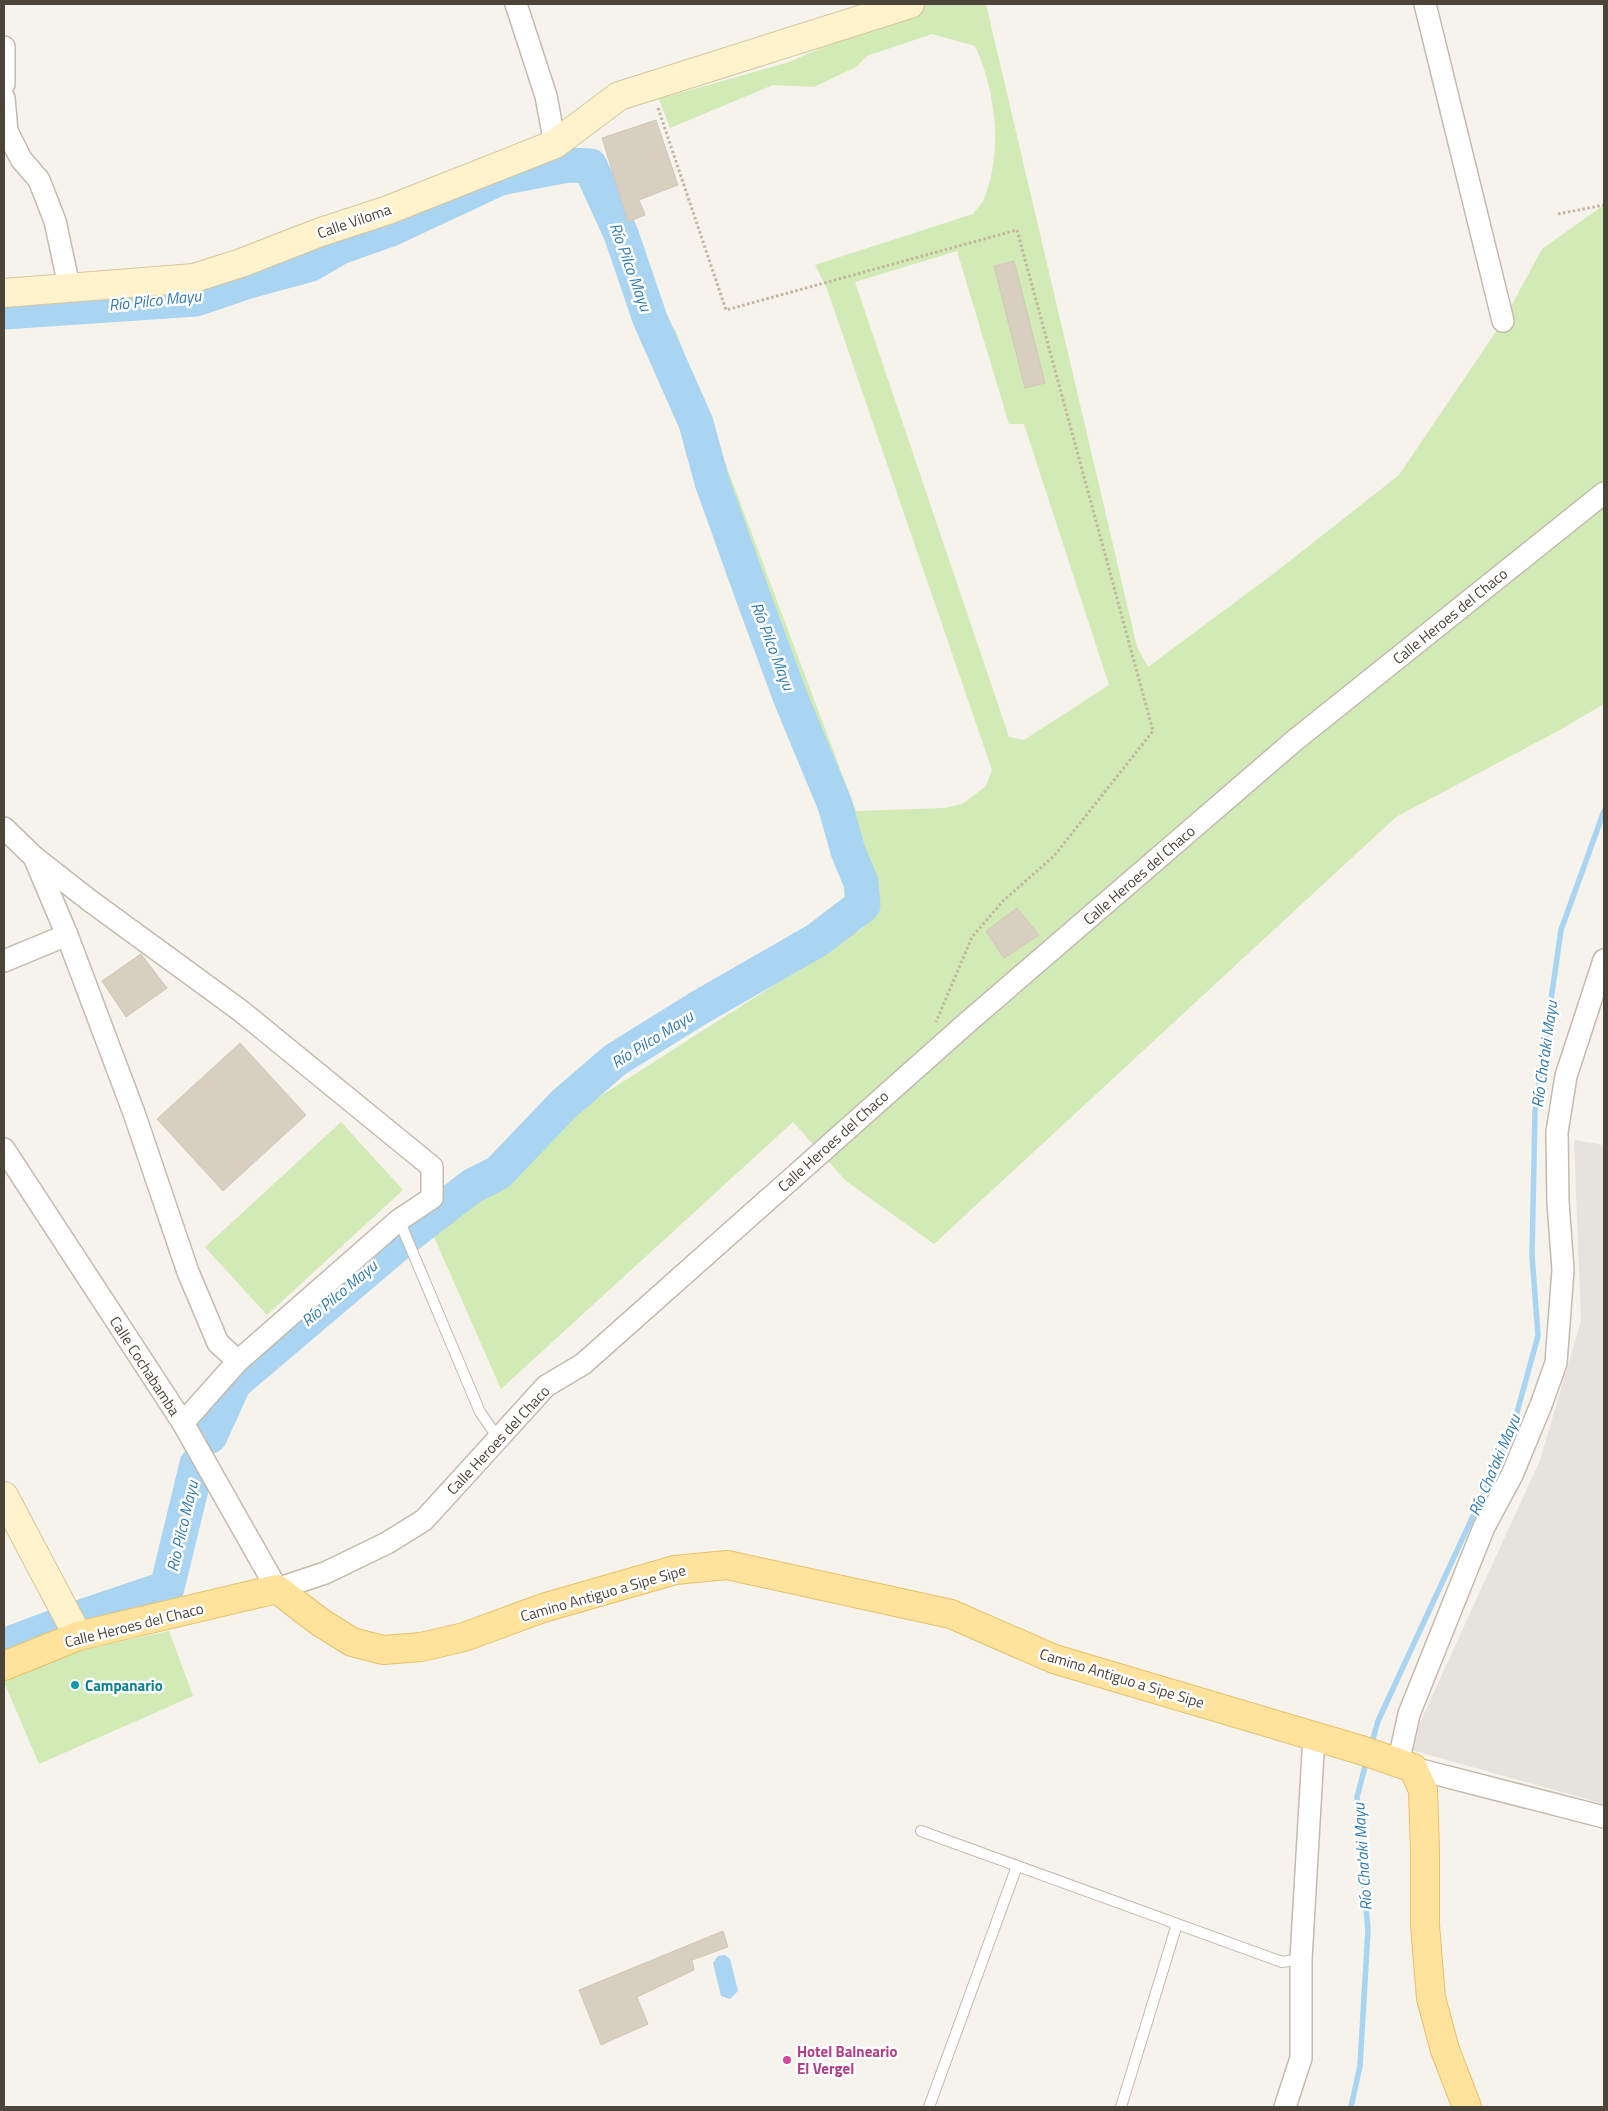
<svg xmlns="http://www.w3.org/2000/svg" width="1608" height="2111" font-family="'Titillium Web',sans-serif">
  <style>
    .industrial { fill: #e6e2dd }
    .green { fill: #d2eab5; fill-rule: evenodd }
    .water { fill: #a9d4f2 }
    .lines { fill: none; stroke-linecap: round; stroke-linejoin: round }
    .stream { stroke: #a9d4f2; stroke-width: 5.5 }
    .river { stroke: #a9d4f2; stroke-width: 35 }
    .building { fill: #d8cfc1; stroke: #d3c7b4 }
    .lane-casing { stroke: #c2bbae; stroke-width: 12 }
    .street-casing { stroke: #c2bbae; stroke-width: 24 }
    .secondary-casing { stroke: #d6c79b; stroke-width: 30 }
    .primary-casing { stroke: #e6c16a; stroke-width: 30 }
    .path { stroke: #c4b79f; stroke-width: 3; stroke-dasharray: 2.5 2.5; stroke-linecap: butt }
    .lane { stroke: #fff; stroke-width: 10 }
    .street { stroke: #fff; stroke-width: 21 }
    .secondary { stroke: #fff3cd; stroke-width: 28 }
    .primary { stroke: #ffe39c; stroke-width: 28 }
    .culture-dot { fill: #0f9aa8; stroke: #fff; stroke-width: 2 }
    .hotel-dot { fill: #d1479c; stroke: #fff; stroke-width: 2 }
    .labels { text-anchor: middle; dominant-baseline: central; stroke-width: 5; stroke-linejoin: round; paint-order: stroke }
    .street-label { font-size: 15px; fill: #4b4439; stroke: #fff }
    .culture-label { font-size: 15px; font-weight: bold; fill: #0d838f; stroke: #fff; text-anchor: start }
    .hotel-label { font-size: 15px; font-weight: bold; fill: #b23c85; stroke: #fff; text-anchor: start }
    .water-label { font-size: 16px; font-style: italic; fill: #2e7ab2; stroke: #fff }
  </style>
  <rect width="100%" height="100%" fill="#f6f3ec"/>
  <polygon class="industrial" points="1574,1140 1604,1145 1604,1804 1408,1749 1540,1460 1581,1321"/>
  <g class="green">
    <path d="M921,4H986L1137,647L1148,667L1277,571L1399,475L1503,321L1542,249L1604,205V704L1556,732L1396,817L934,1244L846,1181L793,1122L501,1389L427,1221L596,1099L863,928L869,912L848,851L835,805L791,699L754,599L712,482L696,423L650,319L675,329L856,811L944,808L962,804L986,786L992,770L827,289L815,265L973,214C976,209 982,204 984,199C1003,152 996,91 975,46L932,34L867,56L856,67L814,87L773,85L670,128L659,99L789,62ZM957,251L1009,424H1024L1109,685L1024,740L1009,737L855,282Z"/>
    <polygon points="341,1122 403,1190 267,1315 205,1247"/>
    <polygon points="169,1631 193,1696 39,1764 4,1682 50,1657"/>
  </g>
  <polygon class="water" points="725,1955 730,1959 738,1991 730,1999 721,1996 713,1963 718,1956"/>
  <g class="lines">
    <g class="stream">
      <polyline points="1371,1746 1378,1721 1511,1434 1538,1336 1532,1255 1535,1112 1561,930 1604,811"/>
      <polyline points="1351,2107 1360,2066 1368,1930 1357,1797 1367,1759"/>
    </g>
    <g class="river">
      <polyline points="4,312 196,299 249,281 311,264 340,247 391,229 500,178 568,165 590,166 621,234 650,319 696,423 712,482 754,599 791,699 835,805 848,851 861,883 863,905 817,940 697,1009 615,1060 564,1104 498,1173 472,1186 406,1237 234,1383 210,1436"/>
      <polyline points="81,1617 167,1588 197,1464"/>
      <polyline points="4,1646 59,1625"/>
    </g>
  </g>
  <g class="building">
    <polygon points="656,120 678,185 639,200 645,215 628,222 602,138"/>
    <polygon points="1014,261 1045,383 1025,388 994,266"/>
    <polygon points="1017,908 1039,935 1004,958 986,931"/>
    <polygon points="141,954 167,988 126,1017 102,981"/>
    <polygon points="240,1043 306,1115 223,1191 157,1119"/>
    <polygon points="723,1931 728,1947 692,1960 694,1970 637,1997 648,2024 601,2045 579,1990"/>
  </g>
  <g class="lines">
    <defs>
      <g id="lane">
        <polyline points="399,1220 480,1412 498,1438"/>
        <polyline points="921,1831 1282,1962 1301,1959"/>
        <polyline points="929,2107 1017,1866"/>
        <polyline points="1121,2107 1177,1924"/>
      </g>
      <g id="street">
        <polyline points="516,4 546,96 555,144"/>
        <polyline points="1425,4 1503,321"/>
        <polyline points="4,47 4,84"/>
        <polyline points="4,98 7,131 21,159 39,180 55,221 69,286"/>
        <polyline points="4,828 34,857 67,935 134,1113 188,1272 218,1343 238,1361"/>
        <polyline points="34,857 89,900 241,1011 432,1167 432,1198 399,1220 238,1361 183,1423"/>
        <polyline points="4,961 67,935"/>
        <polyline points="4,1149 183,1423 277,1589 325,1573 387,1543 424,1520 546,1386 583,1364 969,1021 1294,741 1604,493"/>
        <polyline points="1398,1764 1409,1714 1484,1527 1512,1475 1541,1405 1556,1363 1563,1270 1558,1202 1557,1132 1566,1076 1604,960"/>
        <polyline points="1413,1768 1604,1817"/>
        <polyline points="1285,2107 1301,2058 1301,1959 1314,1736"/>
      </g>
      <g id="secondary">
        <polyline points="4,293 194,278 241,263 318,233 388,210 555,144 619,96 910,4"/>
        <polyline points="4,1496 78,1636"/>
      </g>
      <polyline id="primary" points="4,1666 78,1636 277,1589 320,1622 352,1642 383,1650 421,1647 464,1637 543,1608 675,1570 727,1565 951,1614 1054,1659 1361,1750 1413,1768 1423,1790 1425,1851 1425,1925 1431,1998 1445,2050 1467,2107"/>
    </defs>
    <use href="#lane" class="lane-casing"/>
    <use href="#street" class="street-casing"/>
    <use href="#secondary" class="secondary-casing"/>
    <use href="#primary" class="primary-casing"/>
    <g class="path">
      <polyline points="658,108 726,310 1017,230 1153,731 1054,856 1004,900 972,937 936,1022"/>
      <polyline points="1558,214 1604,205"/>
    </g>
    <use href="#lane" class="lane"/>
    <use href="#street" class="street"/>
    <use href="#secondary" class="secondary"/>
    <use href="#primary" class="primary"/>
  </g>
  <circle class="culture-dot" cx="75" cy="1685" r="5"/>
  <circle class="hotel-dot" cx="787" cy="2060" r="5"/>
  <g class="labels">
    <g class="street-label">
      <text transform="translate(354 221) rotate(-19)">Calle Viloma</text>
      <text transform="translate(1450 616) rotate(-39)">Calle Heroes del Chaco</text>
      <text transform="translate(1139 875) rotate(-41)">Calle Heroes del Chaco</text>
      <text transform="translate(833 1141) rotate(-42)">Calle Heroes del Chaco</text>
      <text transform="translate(145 1366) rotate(57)">Calle Cochabamba</text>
      <text transform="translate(498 1440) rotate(-47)">Calle Heroes del Chaco</text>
      <text transform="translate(603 1593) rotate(-16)">Camino Antiguo a Sipe Sipe</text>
      <text transform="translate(134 1625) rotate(-14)">Calle Heroes del Chaco</text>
      <text transform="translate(1122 1678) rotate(17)">Camino Antiguo a Sipe Sipe</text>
    </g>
    <g class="culture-label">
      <text x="85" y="1685">Campanario</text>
    </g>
    <g class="hotel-label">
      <text x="797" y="2051">Hotel Balneario<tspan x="797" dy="17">El Vergel</tspan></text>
    </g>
    <g class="water-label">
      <text transform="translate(631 267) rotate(70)">Río Pilco Mayu</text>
      <text transform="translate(155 300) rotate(-6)">Río Pilco Mayu</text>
      <text transform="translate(773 646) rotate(69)">Río Pilco Mayu</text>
      <text transform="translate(652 1039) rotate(-32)">Río Pilco Mayu</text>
      <text transform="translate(1544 1054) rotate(-82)">Río Cha'aki Mayu</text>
      <text transform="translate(339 1293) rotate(-40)">Río Pilco Mayu</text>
      <text transform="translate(1494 1465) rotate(-67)">Río Cha'aki Mayu</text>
      <text transform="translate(182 1526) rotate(-77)">Rio Pilco Mayu</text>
      <text transform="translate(1362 1857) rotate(-94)">Río Cha'aki Mayu</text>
    </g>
  </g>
  <rect width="1608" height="2111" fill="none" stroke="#4b4439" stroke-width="10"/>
</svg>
